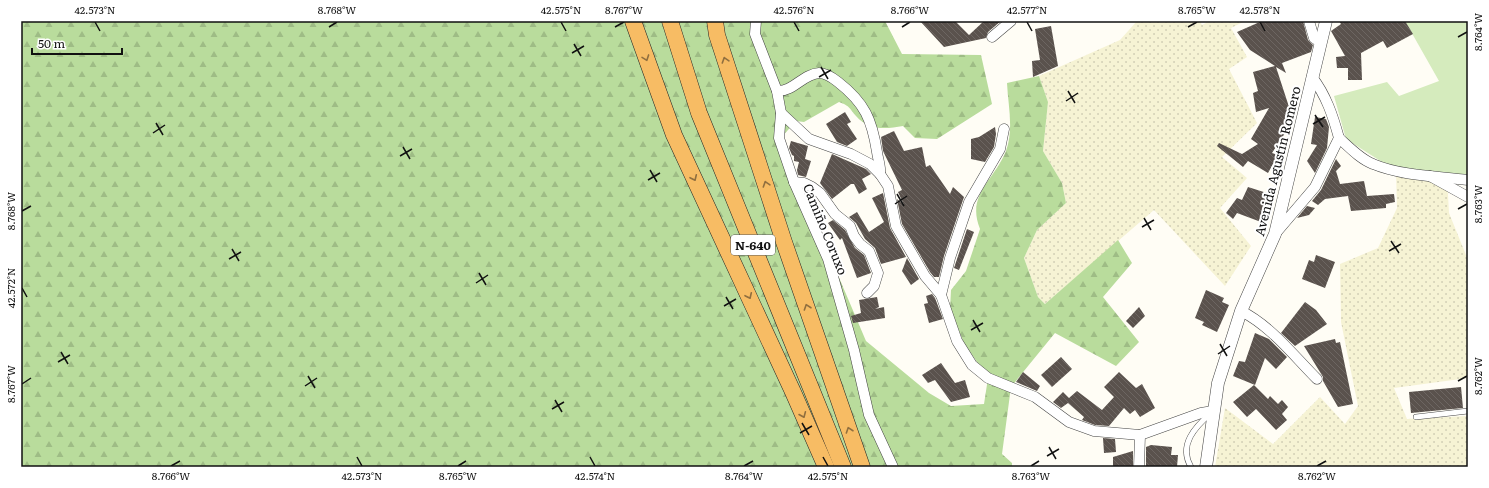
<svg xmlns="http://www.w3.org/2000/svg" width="1489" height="488" font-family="Literata,serif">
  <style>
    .farmland { fill: url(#farmland-dots) }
    .grass { fill: #d5ebbd }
    .forest { fill: url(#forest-firs) }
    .building { fill: url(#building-back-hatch) }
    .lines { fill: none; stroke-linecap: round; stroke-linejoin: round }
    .service-casing { stroke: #444; stroke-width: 6 }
    .minor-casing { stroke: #444; stroke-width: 11 }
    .tertiary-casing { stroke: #444; stroke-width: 13 }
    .trunk-casing { stroke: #222; stroke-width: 17 }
    .service { stroke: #fff; stroke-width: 5 }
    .minor { stroke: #fff; stroke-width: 10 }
    .tertiary { stroke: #fff; stroke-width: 12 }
    .trunk { stroke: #f7bc64; stroke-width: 16 }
    .oneway { stroke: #906f3f }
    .ticks { fill: none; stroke: #111; stroke-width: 1.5 }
    .labels { text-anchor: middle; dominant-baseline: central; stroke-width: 4; stroke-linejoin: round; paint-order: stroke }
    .shield { fill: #fff; stroke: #585858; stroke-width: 1 }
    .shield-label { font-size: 12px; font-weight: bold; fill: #111 }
    .street-label { font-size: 13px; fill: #111; stroke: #fff }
    .neatline { fill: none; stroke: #111; stroke-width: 1.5 }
    .ticks-label { font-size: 10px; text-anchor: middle; fill: #111 }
  </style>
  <defs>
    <pattern id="farmland-dots" width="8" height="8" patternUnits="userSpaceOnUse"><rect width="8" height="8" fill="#f6f3d4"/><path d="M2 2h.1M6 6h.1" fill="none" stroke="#d2cfb5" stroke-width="1.8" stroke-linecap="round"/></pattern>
    <pattern id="forest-firs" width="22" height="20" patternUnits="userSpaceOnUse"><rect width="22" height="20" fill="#b9dc9c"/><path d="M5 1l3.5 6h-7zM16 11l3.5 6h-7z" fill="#9ebc85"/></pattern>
    <pattern id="building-back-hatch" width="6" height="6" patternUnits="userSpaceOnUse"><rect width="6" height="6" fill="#5a524d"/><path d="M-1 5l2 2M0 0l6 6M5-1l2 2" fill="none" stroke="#6d6662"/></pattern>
  </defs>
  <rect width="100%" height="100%" fill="#fffdf5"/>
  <g class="farmland">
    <polygon points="1137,21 1200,21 1202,25 1210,21 1245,21 1231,28 1247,57 1229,69 1257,123 1222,157 1247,178 1220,208 1251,246 1225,286 1154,210 1045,304 1038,297 1024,258 1037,230 1066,203 1062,183 1043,151 1048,102 1039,76 1120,40"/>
    <polygon points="1396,171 1447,177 1449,213 1468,260 1468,378 1394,388 1407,419 1468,416 1468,467 1215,467 1225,408 1273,444 1320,397 1345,424 1358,406 1341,322 1340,264 1378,248 1397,208"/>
  </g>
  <polygon class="grass" points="1405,21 1468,21 1468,176 1396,171 1346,139 1334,96 1387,82 1399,96 1439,81"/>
  <path class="forest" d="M21,21H885L902,54L981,55L992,104L937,139L915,138L903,126C886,129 869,131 856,116C849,108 850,106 839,102L804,122L796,121L780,139L866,341L929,393L951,406L984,404L988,378L964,343L950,309L951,290L966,271L980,229C966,194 994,181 1006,151C1014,129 1008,105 1007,83L1039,76L1048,102L1043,151L1062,183L1066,203L1037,230L1024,258L1038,297L1045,304L1118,240L1132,263L1103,297L1139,342L1116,366L1055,333L1011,387L1002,454L1012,463V467H21Z"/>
  <g class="building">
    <polygon points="920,21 955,21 969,35 984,21 1001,21 988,32 986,38 944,47"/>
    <polygon points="1262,21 1303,21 1308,40 1313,45 1311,52 1282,63 1286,73 1276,67 1291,113 1295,115 1290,131 1287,130 1272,153 1278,155 1268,173 1248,161 1243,167 1217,146 1219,143 1242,154 1258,144 1251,139 1269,108 1256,112 1253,93 1258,91 1253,72 1275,66 1250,50 1237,32"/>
    <polygon points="1339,21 1405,21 1413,34 1387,48 1383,41 1361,53 1362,80 1348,80 1348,68 1337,68 1336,57 1345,56 1331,31 1341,24"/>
    <polygon points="1051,26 1058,66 1033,77 1032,61 1040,60 1035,29"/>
    <polygon points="845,112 851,122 847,124 857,139 847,146 837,142 826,124"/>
    <polygon points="1315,117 1326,119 1329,127 1327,148 1315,173 1307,161 1317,145 1311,144"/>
    <polygon points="995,127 996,134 994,147 985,162 971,159 971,139 979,137"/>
    <polygon points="894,131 904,151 922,147 926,167 930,165 950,194 953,187 964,197 944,256 939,277 934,277 930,272 902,224 897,199 904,205 898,192 902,190 883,151 881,137"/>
    <polygon points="791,141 808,146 805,159 811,161 806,177 798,175 797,170 799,162 794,161 794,156 792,155 789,148"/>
    <polygon points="832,154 866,169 871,174 862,179 867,189 859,194 854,184 851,184 832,199 820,183"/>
    <polygon points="1336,159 1341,166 1336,171 1340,184 1364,181 1367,196 1394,194 1395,202 1386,204 1386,208 1351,211 1348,196 1325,199 1318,205 1312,201 1321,190"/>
    <polygon points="1248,187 1270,194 1261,222 1237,213 1233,219 1226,213 1237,198 1242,200"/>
    <polygon points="883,193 890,228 906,257 881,264 875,248 865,239 856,223 849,217 857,212 869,232 884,222 872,198"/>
    <polygon points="1307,206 1315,208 1309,215 1297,218"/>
    <polygon points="833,220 845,230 855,248 864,255 871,273 857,278 842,238 840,240 828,223"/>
    <polygon points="967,229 974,232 959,270 954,268"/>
    <polygon points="1316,255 1335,262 1325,288 1302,279 1309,260 1314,262"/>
    <polygon points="907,258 919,279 911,285 902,271"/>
    <polygon points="1206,290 1224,298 1222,302 1229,305 1217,332 1202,325 1204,322 1195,318"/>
    <polygon points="932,294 935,298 943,319 929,323 924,304 928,303 926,296"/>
    <polygon points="877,297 879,307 875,309 884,307 885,318 853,323 851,316 861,313 859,300"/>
    <polygon points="1305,302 1316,310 1327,324 1295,346 1281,333"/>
    <polygon points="1139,307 1145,316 1133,328 1126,321"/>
    <polygon points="1255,333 1269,339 1287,357 1276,369 1265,358 1255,385 1233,376 1239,361 1245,362"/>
    <polygon points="1335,339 1336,343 1340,342 1353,404 1338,407 1323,381 1323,377 1304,346"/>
    <polygon points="1061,357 1072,369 1052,387 1041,375"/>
    <polygon points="941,363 955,383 965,380 970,397 951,402 935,380 928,383 922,375"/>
    <polygon points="1023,372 1040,386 1037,391 1016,382"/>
    <polygon points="1119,372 1136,388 1142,384 1155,408 1140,417 1135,410 1130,414 1124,408 1109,426 1095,425 1082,420 1084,417 1068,403 1061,408 1053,402 1063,392 1069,398 1077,391 1102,410 1114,397 1104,387"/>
    <polygon points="1254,385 1268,399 1270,396 1278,404 1282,400 1288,407 1282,414 1287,420 1276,430 1256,409 1247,417 1233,402"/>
    <polygon points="1461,387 1463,408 1411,413 1409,392"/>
    <polygon points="1103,438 1115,439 1116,452 1104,453"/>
    <polygon points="1151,445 1172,447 1171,455 1178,455 1177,467 1146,467 1146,447"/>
    <polygon points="1133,451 1133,467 1113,467 1113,457"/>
  </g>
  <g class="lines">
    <defs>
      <g id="service">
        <polyline points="1416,417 1468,411"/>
        <path d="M1191,467C1178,445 1195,427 1211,413"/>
      </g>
      <g id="minor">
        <polyline points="756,21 755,34 777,91 781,113 779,138 794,182 828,259 854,350 869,415 893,467"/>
        <polyline points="1309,21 1314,38 1320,42"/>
        <polyline points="992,37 1011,21"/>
        <path d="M777,91C793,92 803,74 819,73C825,73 833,78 838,82C865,103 872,120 877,152C878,160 881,166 880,174"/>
        <polyline points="781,113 809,139 851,154 870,164 880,174 888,186 896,226 925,276 941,295"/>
        <polyline points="1004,129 1000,149 969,202 950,258 941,295 957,341 972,365 988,378 1035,397 1069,422 1094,431 1140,435 1201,413 1213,411"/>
        <path d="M1339,138C1349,147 1360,159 1373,164C1402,176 1437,176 1468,180"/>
        <polyline points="1430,176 1468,197"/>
        <polyline points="794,182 804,183 812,187 820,193 835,214 850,226 854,236 860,244 869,251 878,273 874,286 867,293"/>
        <path d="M1275,234L1315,187L1339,138C1333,116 1326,95 1312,77"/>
        <path d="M1241,311C1271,326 1294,356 1317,379"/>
        <polyline points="1139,467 1140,435"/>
      </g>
      <polyline id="tertiary" points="1206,467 1218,383 1241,311 1275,234 1326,21"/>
      <g id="trunk">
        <polyline points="633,21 674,135 793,392 826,467"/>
        <polyline points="670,21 699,113 843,467"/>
        <polyline points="715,21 717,35 784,242 862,467"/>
      </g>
    </defs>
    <use href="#service" class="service-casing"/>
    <use href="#minor" class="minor-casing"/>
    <use href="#tertiary" class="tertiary-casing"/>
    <use href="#trunk" class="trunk-casing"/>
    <use href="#service" class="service"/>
    <use href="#minor" class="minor"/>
    <use href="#tertiary" class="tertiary"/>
    <use href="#trunk" class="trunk"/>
  </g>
  <defs><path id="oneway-chevron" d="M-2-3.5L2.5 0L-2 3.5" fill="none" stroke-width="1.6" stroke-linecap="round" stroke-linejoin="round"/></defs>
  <g class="oneway">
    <use href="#oneway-chevron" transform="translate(646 58) rotate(70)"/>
    <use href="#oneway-chevron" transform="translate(725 60) rotate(-108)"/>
    <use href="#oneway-chevron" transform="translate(694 178) rotate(65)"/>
    <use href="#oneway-chevron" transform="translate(766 184) rotate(-108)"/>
    <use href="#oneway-chevron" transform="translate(749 296) rotate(65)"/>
    <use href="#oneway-chevron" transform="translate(807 307) rotate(-109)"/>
    <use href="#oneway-chevron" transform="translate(803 415) rotate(67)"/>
    <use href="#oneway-chevron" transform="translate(849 430) rotate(-109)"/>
  </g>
  <path class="ticks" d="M95,22L100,31M561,22L566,31M794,22L799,31M1027,22L1032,31M1260,22L1265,31M329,27L337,22M615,27L624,22M902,27L910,22M1188,27L1197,22M1458,37L1467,32M574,44L581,56M572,53L584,46M821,67L828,79M819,77L831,70M1068,91L1075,103M1066,101L1078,93M1315,115L1323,127M156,123L163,135M1313,124L1325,117M153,133L165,125M403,147L410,159M400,156L412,149M650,170L657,182M648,180L660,173M897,194L904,206M895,204L907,196M1458,209L1467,204M22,211L31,206M1144,218L1151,230M1142,227L1154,220M1391,241L1399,253M232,249L239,261M1389,251L1401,244M229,259L241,252M479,273L486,285M476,283L488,275M22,288L27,297M726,297L733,309M724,306L736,299M973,320L980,332M971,330L983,323M1220,344L1227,356M61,352L68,364M1218,354L1230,346M58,362L70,355M308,376L315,388M1458,381L1467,376M22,384L31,378M305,386L317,378M555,400L562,412M552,409L564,402M802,423L809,435M800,433L812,426M1049,447L1056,459M1047,456L1059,449M357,457L362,466M590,457L595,466M823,457L828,466M171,466L180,461M458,466L466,461M744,466L753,461M1031,466L1039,461M1317,466L1326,461"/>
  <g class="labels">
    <rect class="shield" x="731" y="235" width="44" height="20" rx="3"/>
    <g class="shield-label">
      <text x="753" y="245">N-640</text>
    </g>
    <g class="street-label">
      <text transform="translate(1277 161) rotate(-76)">Avenida Agustín Romero</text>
      <text transform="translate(826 229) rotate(68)">Camiño Coruxo</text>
    </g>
  </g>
  <rect width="1489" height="488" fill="none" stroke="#ffffff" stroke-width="44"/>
  <path d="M32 48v6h90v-6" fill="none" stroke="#111111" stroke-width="2"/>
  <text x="38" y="48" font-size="12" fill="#111111" stroke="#ffffff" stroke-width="3" paint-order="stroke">50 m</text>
  <rect x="22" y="22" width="1445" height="444" class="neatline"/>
  <g class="ticks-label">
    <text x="95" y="14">42.573°N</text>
    <text x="337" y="14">8.768°W</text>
    <text x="561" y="14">42.575°N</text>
    <text x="624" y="14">8.767°W</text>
    <text x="794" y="14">42.576°N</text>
    <text x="910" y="14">8.766°W</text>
    <text x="1027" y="14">42.577°N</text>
    <text x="1197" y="14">8.765°W</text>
    <text x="1260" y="14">42.578°N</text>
    <text transform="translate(1478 32) rotate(-90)" y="4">8.764°W</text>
    <text transform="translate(1478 204) rotate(-90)" y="4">8.763°W</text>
    <text transform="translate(11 211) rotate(-90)" y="4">8.768°W</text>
    <text transform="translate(11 288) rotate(-90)" y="4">42.572°N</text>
    <text transform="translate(1478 376) rotate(-90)" y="4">8.762°W</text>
    <text transform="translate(11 384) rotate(-90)" y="4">8.767°W</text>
    <text x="171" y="480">8.766°W</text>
    <text x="362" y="480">42.573°N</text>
    <text x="458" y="480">8.765°W</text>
    <text x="595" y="480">42.574°N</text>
    <text x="744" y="480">8.764°W</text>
    <text x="828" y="480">42.575°N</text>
    <text x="1031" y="480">8.763°W</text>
    <text x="1317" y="480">8.762°W</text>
  </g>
</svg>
